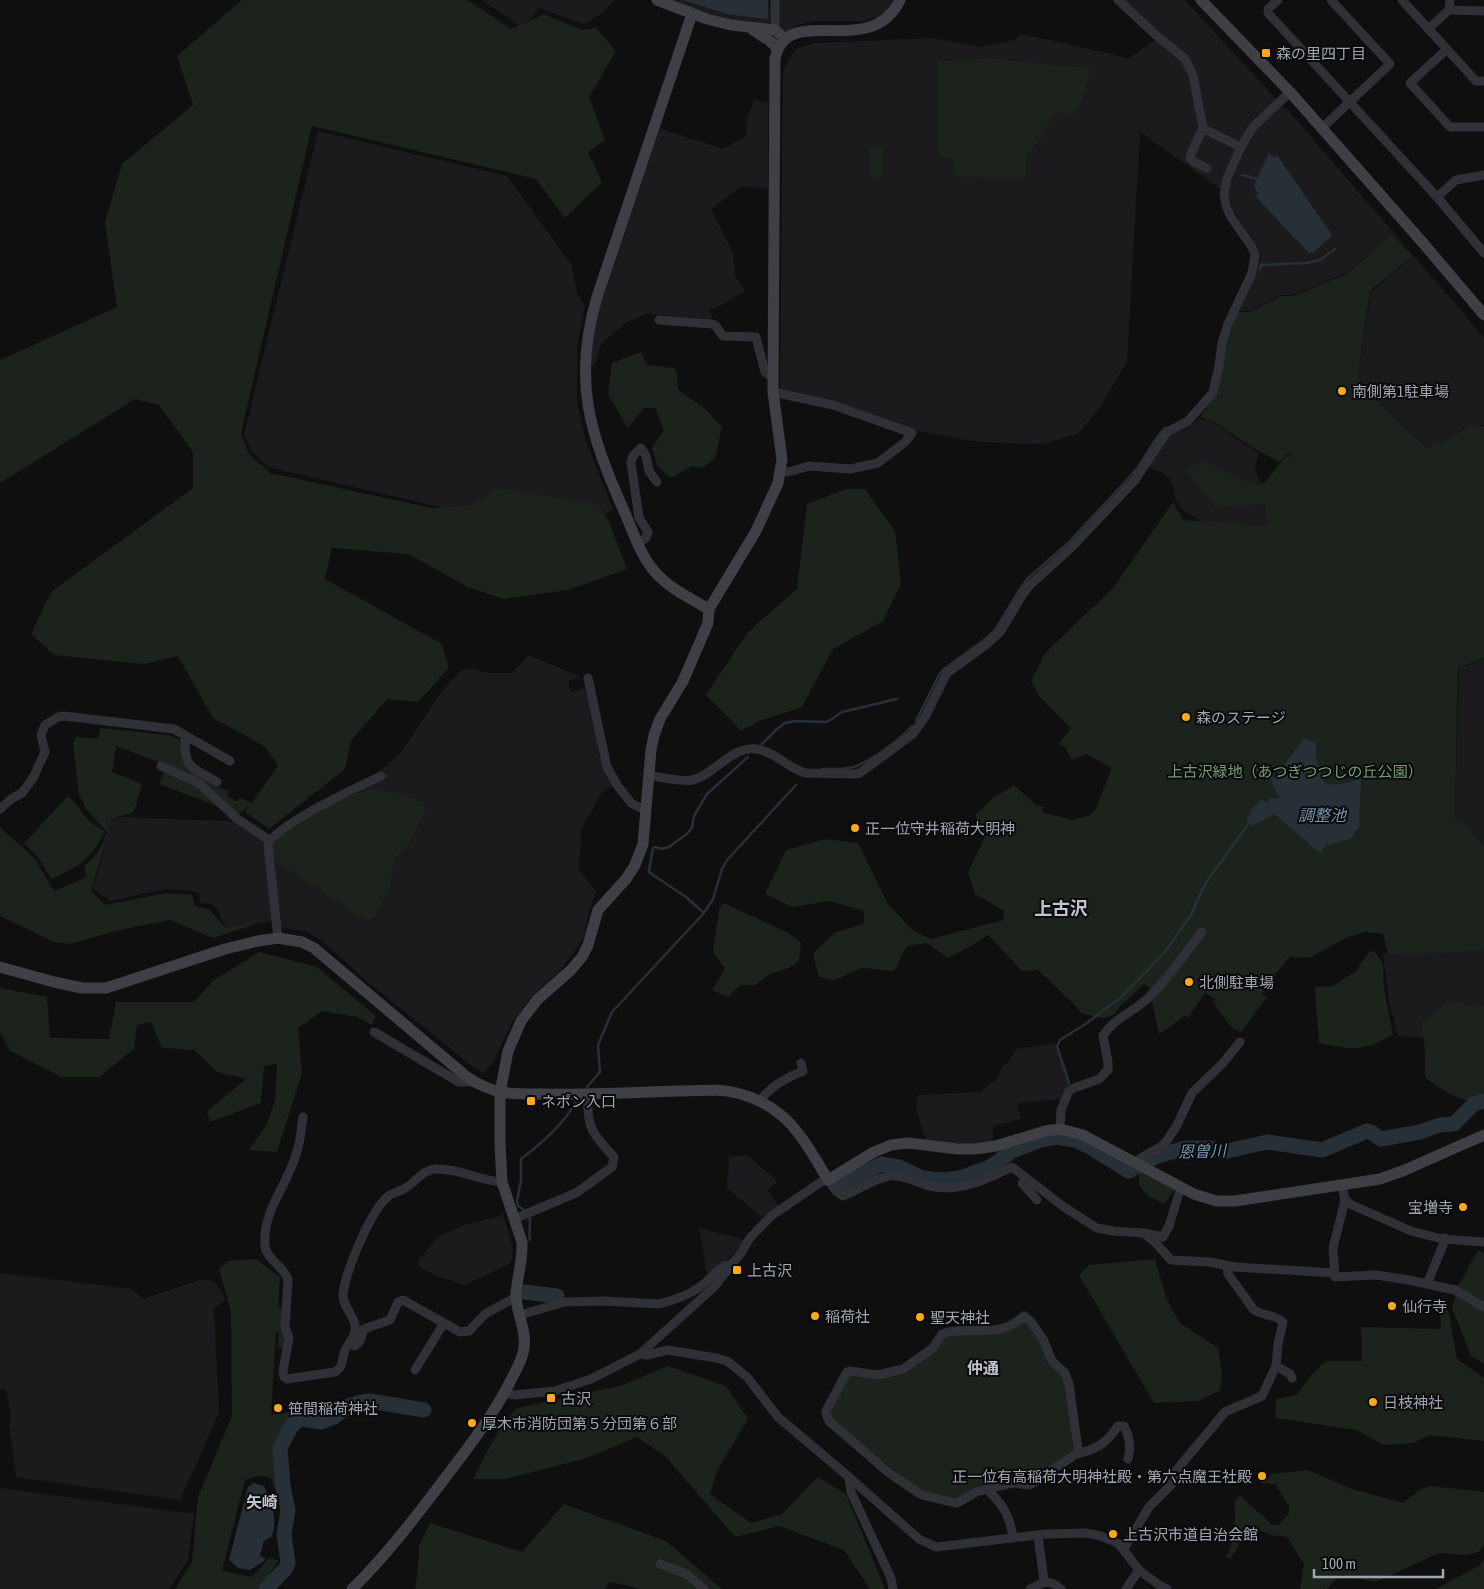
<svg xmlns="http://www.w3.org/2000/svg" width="1484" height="1589" font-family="'Asap Condensed','Noto Sans JP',sans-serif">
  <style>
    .built { fill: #1b1b1d }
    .green { fill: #1b231c }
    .water { fill: #273036 }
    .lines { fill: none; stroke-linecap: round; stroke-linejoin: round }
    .stream { stroke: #273036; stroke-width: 2.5 }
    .river { stroke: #273036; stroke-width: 15 }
    .street { stroke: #303136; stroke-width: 9 }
    .secondary { stroke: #3e4046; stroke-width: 11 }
    .poi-dot { fill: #fca91b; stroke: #0a0a0b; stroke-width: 2 }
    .labels { text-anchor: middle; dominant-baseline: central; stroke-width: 4; stroke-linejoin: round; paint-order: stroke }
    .poi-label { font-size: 15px; fill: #9fa6b2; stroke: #0a0a0b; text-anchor: start }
    .park-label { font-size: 15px; fill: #749f76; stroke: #0a0a0b }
    .water-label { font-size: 16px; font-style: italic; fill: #7396b0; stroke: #0a0a0b }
    .neighbourhood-label { font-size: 16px; font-weight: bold; fill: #c0c4ce; stroke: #0a0a0b }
    .quarter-label { font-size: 18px; font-weight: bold; fill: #c0c4ce; stroke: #0a0a0b }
  </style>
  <rect width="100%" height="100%" fill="#0f0f10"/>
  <g class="built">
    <polygon points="482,0 617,0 611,3 604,12 584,24 539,8 523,28"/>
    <polygon points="674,0 769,0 770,22 766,25 731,20 692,8"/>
    <polygon points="779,0 893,0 887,10 877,17 864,21 812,21 798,25 783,34 779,31"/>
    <polygon points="1123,0 1185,0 1276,99 1277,106 1286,108 1470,321 1484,338 1484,425 1468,425 1442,443 1435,442 1428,448 1363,386 1358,376 1371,292 1414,256 1393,234 1348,272 1293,295 1281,295 1249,311 1238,311 1257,272 1260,257 1255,243 1234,212 1227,194 1140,132 1127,361 1100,408 1078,434 1042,444 978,442 917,431 836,401 780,390 783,71 789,59 798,48 815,43 933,38 979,47 1015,40 1021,34 1104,52 1128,59 1162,35"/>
    <polygon points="754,100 768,103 768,189 742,186 711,209 733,253 735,276 744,288 744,291 725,303 709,310 713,319 645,314 626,323 601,344 595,365 589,365 594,323 659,128 723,149 746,136 747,119"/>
    <polygon points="318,131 507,176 571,264 578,296 585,305 577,348 577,403 586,442 613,510 597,518 479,516 268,467 252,451 244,435"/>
    <polygon points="1199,419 1209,420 1259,454 1255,467 1260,481 1266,488 1284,495 1262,545 1219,530 1185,512 1176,501 1172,484 1170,479 1163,473 1148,467 1165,438 1180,429 1188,427"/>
    <polygon points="529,655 581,677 568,681 571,692 585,688 613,785 602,792 585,823 580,829 581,844 580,845 579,869 590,885 596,892 589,911 584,937 572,955 559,972 538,990 512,1022 493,1063 483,1073 472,1066 368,982 321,940 304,931 285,928 270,921 228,930 222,920 218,910 211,904 200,902 199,894 194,891 165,889 111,901 93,889 112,821 122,817 227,821 254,826 264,833 270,834 383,769 401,752 439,695 461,670 470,668 488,673 512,673"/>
    <polygon points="1484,659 1484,845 1463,820 1455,820 1459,668"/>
    <polygon points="1484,945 1484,1008 1437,1036 1423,1038 1398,1036 1389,1001 1383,954"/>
    <polygon points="1055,1043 1070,1086 1061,1099 1017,1103 1021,1119 993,1126 993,1142 975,1145 926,1141 916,1108 917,1095 982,1092 983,1089 997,1079 1002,1067 1009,1061 1016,1049"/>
    <polygon points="747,1155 778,1182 767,1190 779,1206 762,1217 727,1188 729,1157"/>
    <polygon points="502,1214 503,1214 513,1249 512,1258 509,1264 465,1285 435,1275 418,1267 419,1259 438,1237 466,1224 498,1217"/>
    <polygon points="699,1228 745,1240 736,1251 708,1278"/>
    <polygon points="0,1273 132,1289 143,1299 203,1279 215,1282 226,1300 214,1308 219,1413 180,1500 16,1477 9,1425 11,1416 6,1389 0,1390"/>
    <polygon points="0,1488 194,1514 188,1560 169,1589 0,1589"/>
  </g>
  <g class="green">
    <path d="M242,0H465L469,1L511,29L544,14L582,30L596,28L616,51L589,97L605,140L588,152L602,182L565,218L536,179L312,126L241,433L249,454L270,473L432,508L471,506L497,488L598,504L609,522L627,569L568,590L503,599L468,587L408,554L332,548L325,579L442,644L449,668L418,702L387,699L351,741L345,769L269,829L245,812L249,806L238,814L159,784L167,765L116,746L112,772L142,784L134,812L121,816L112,820L91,891L105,905L167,893L192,895L195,906L210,910L225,927L253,923V925L213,938L170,920L114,931L71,944L54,942L0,916V827L35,859L54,891L87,877L84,866C95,858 103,845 107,832L87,810L79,795L73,743L76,737L98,739L100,728L168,735L182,741L188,766L219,787L229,791L227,796L236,801L241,798L252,803L278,765L264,746L213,718L178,656L144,664L54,655L31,634L51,592L193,488V452L159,405L135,399L0,483V360L117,307L105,222L122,164L193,105L177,56Z"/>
    <polygon points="986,58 1087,68 1090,71 1080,107 1077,111 1072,114 1057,113 1052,116 1041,138 1026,157 1025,178 957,177 957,171 954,171 954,163 951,158 941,157 938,150 938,68 939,61 973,60"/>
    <rect x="869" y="148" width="14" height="30"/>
    <polygon points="1392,234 1413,256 1370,291 1358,376 1363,387 1428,449 1435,442 1442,443 1469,425 1484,426 1484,658 1458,668 1455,820 1463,820 1484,846 1484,951 1388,955 1383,934 1366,932 1348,937 1311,957 1299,958 1290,956 1264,989 1262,994 1267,997 1241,1032 1232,1028 1213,1002 1215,999 1205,993 1188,1018 1184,1016 1170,1027 1159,1034 1149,987 1144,984 1121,1005 1114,1015 1104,1018 1082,1014 1073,1003 1038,970 1022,971 988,935 969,947 948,958 927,943 907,946 894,971 862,968 835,980 819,977 813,953 836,932 864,924 864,911 830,901 792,907 765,894 786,850 826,839 858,843 888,904 913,931 931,939 1003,920 1004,911 975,894 968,872 984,839 980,823 975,815 993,798 1014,785 1036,805 1045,807 1042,810 1044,813 1073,820 1088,816 1095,811 1111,770 1110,767 1086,754 1072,760 1065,747 1058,744 1071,729 1039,696 1031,681 1046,652 1113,588 1173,502 1183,520 1267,526 1265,504 1216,508 1186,470 1202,460 1254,485 1265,482 1287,455 1298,458 1287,454 1280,462 1255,449 1214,422 1200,417 1213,399 1225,344 1238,312 1249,312 1281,296 1293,296 1348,273"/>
    <polygon points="641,352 647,365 674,368 677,374 678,390 703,407 722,427 715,458 702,468 692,466 671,478 658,467 652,448 664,430 655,408 644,408 628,428 608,394 612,363"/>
    <polygon points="846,489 865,489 895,531 901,584 883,621 833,649 802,707 759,721 741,731 706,695 747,633 797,589 807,504"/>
    <polygon points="376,788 401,794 423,802 426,810 410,842 395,859 392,872 390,888 373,919 366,920 273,859 273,845 280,835 336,802 358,793"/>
    <polygon points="68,796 75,803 89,821 105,832 94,850 79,865 52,879 46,871 39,858 24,843"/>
    <polygon points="724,903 786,932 801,942 799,961 788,968 770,974 755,985 740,985 728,997 712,990 725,969 713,952 719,910"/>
    <polygon points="1374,951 1383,963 1384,988 1393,1035 1373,1045 1352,1049 1319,1043 1315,987 1333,986 1356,971 1369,952"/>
    <polygon points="259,952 317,967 376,1016 372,1025 357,1017 322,1011 298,1028 302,1073 277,1152 249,1150 267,1124 275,1101 277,1064 264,1066 261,1103 210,1122 207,1111 246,1079 217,1072 195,1050 162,1048 151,1022 137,1025 134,1049 99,1077 61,1077 11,1051 0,1033 0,988 47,997 50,1038 109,1039 116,1002 194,1002 213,981"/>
    <polygon points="1448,1001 1476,1006 1484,1005 1484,1108 1448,1093 1425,1078 1425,1052 1422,1023"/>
    <path d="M1140,1170L1175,1189L1164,1204C1148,1195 1135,1191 1140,1170Z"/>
    <polygon points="1478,1250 1484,1254 1484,1364 1471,1356 1452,1308 1458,1286"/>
    <polygon points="256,1259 280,1277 278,1309 279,1306 284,1309 287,1337 285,1349 277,1347 279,1334 276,1331 271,1415 349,1402 354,1408 285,1433 279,1456 280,1481 277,1496 271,1478 261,1475 245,1480 222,1571 252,1577 269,1558 279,1560 260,1589 175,1589 192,1562 198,1497 232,1416 231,1312 219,1269 228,1261"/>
    <polygon points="1155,1259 1167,1300 1180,1323 1218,1348 1222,1375 1220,1390 1199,1401 1154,1403 1079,1275 1089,1265"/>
    <polygon points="1448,1308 1457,1359 1484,1378 1484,1441 1429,1435 1413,1443 1384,1445 1356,1430 1275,1418 1276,1399 1296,1395 1314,1372 1326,1361 1362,1361 1361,1327 1441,1329 1440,1309"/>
    <polygon points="1026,1320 1039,1338 1052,1367 1063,1375 1068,1396 1073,1449 1072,1454 1028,1481 958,1499 932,1494 917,1488 832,1421 829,1416 830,1409 849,1373 903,1372 946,1335"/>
    <path d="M668,1366L726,1386L748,1419L717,1471L710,1494L751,1523L782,1514L818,1477L846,1494L885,1589H870L844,1550L779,1526L735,1537L665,1456L637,1437L587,1458L506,1479H473C486,1454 498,1428 517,1408L623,1385Z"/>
    <path d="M1308,1470L1352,1489L1403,1503L1421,1489L1431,1486L1484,1492V1544L1479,1552L1466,1555L1439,1553L1376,1582L1340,1575L1327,1589H1300L1304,1564L1287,1537L1270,1535L1246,1524L1237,1549L1230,1559L1226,1557C1236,1539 1235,1521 1235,1501L1240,1495L1272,1525H1278L1289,1513V1506L1275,1484L1260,1483V1480L1268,1479L1270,1474Z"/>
    <polygon points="564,1504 666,1541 722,1589 638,1589 630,1586 609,1582 605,1589 415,1589 418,1568 419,1546 430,1523 522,1552"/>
    <polygon points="1484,1559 1484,1589 1436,1589 1480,1565"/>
  </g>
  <g class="water">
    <polygon points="683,0 768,0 768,18 766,19 727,14"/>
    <polygon points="1269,153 1273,157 1277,155 1332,235 1331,236 1313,253 1308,252 1255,196 1258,194 1254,185"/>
    <path d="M1303,739L1316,743V757L1324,782C1334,789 1350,781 1361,779L1359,829L1354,831L1353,838L1326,845L1320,853L1275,814L1252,826L1246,820L1249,817L1251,810L1262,799L1267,803L1271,798H1280L1272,783L1273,781L1254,769L1256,767L1275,778Z"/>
    <path d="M254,1483L264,1486C271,1504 278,1516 272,1536L264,1541L260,1556L265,1558L264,1561L250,1570L238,1568L229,1560L248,1487Z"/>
  </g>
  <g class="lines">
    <g class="stream">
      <polyline points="1242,175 1257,179"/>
      <polyline points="1260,269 1261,265 1307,263 1320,260 1335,249"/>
      <polyline points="916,721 939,675 944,669 984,640 995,630 1020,589 1028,578 1068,543 1127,480 1138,467 1158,436 1165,428"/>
      <polyline points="762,744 778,728 785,723 796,721 826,722 832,719 842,712 897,699"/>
      <path d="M822,769C832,769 844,770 854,767C871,761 900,740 912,726"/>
      <polyline points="704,913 686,897 650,873 649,871 653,848 656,847 662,849 669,847 688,833 692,828 694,816 707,794 748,757"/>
      <polyline points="1069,1083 1057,1046 1060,1040 1087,1023 1120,998 1164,953 1191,915 1205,884 1249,823"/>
      <polyline points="587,1087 600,1072 598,1045 612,1012 704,913 713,899 722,869 727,860 796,785"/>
      <path d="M530,1240C527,1223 537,1216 518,1206L517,1201L521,1180V1159C543,1142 564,1124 577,1100"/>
    </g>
    <g class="river">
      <polyline points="842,1185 881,1164 899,1167 922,1178 942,1180 960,1178 990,1167 1012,1151 1038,1141 1057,1137 1075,1140 1090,1147 1129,1171 1157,1156 1186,1148 1211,1148 1223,1152 1267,1142 1322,1150 1367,1131 1371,1132 1381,1139 1420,1132 1440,1125 1454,1124 1474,1104 1484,1101"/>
      <polyline points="524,1292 557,1296"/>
      <polyline points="266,1589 286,1568 288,1563 284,1534 288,1510 283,1486 280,1448 292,1425 301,1419 321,1422 334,1417 348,1406 362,1402 370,1401 424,1410"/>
    </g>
    <g class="street">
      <polyline points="1118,0 1156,35 1185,59 1193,75 1203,128 1206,130 1241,147"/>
      <polyline points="1278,0 1268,9 1268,13 1437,197 1484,253"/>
      <polyline points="1402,0 1476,81 1484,81"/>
      <polyline points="1449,10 1484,11"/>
      <polyline points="1428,29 1449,10 1450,0"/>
      <polyline points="775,30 775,0"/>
      <polyline points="1446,50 1410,83 1450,127 1484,127"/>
      <polyline points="1203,128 1191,154 1190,158 1194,162 1207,168"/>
      <polyline points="1322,128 1390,64 1331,0"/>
      <polyline points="1437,197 1456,180 1484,175"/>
      <polyline points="659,320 712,324 715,325 723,336 756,337 765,372 773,377"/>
      <polyline points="773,392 833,405 912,433 905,442 878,463 850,469 809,466 788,472 780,471"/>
      <polyline points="638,543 646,538 648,532 639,518 631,462 633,456 641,448 646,456 649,471 657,482"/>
      <polyline points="588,678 607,767 617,785 631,803 645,810"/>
      <path d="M185,735C184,769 190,766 217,782"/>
      <polyline points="161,766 199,783 236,818 269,840"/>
      <path d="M649,775C659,777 683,782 692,780C713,776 732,745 757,749C775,752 789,769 806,773L854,774L860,773L913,734L925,717L947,673L987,644L1001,631L1021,597L1030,585L1072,547L1135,480L1167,432L1188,421L1210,396L1213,392L1219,366L1222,343L1228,324L1252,273L1255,255L1252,247L1231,217L1226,206L1224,194L1227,178L1241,147L1253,127L1290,92"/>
      <polyline points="0,809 11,799 22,793 33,778 45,752 41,735 45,725 58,717 64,716 174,729 230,761"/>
      <path d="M278,938L268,845C272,827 361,785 381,776"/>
      <polyline points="374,1032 459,1082 474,1082"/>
      <path d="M760,1101C769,1087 788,1077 803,1071L801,1063"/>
      <path d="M303,1117C301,1128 301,1140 297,1151C289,1184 262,1209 265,1246C266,1259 285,1267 288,1280L285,1327L289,1338L283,1371L284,1377L287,1379L335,1372C343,1367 342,1361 344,1353C347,1343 357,1337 355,1325C353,1315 342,1304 343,1294C346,1271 371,1208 390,1195C395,1192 402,1191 407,1187C416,1181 423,1170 435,1169C459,1168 479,1181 502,1182"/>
      <path d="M1060,1129L1061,1110L1069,1091L1074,1088L1099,1079L1108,1070V1062L1103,1036C1113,1019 1133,1012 1147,999C1168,980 1184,954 1202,932"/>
      <polyline points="1134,1162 1162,1146 1166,1142 1176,1127 1192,1093 1223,1063 1240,1042"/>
      <polyline points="1022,1183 1037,1200"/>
      <polyline points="1342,1186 1345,1200 1333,1248 1335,1277 1376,1275 1409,1280 1455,1290 1484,1307"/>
      <polyline points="1345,1200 1352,1205 1411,1231 1442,1239 1484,1242"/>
      <path d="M514,1219L576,1193L612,1167L614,1157C592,1134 586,1126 588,1094"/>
      <polyline points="1145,1233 1163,1237 1169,1226 1181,1187"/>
      <polyline points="1427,1284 1443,1245 1444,1238"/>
      <path d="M520,1315L565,1302L604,1301L659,1304C675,1300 694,1293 706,1282C716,1273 719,1267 732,1264"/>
      <path d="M1024,1316L1031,1322L1043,1339L1052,1361L1065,1373L1069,1384L1078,1449L1076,1454L1030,1485L1013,1483L976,1492L957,1503L951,1502L922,1495L911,1488L888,1472L829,1421L826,1414V1411L847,1372L850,1371L878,1375L903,1369L933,1348L942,1334C962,1326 986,1335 1007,1327C1013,1325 1019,1320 1024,1316Z"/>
      <polyline points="349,1344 355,1346 360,1341 364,1329 390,1320 398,1302 403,1300 460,1332 469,1331 485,1314 516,1297"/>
      <polyline points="640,1354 647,1355 668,1350 716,1358 727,1361 747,1377 778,1417 849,1477 919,1539 936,1547 1045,1534 1086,1533 1101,1536 1119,1544 1139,1570 1159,1585 1167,1589"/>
      <polyline points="1276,1366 1290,1374 1292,1378"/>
      <polyline points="415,1370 444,1323"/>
      <path d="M504,1393L514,1395L555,1391L591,1379L640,1354L714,1287L741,1253L750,1238L771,1216L821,1182L828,1180L836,1191L843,1196C858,1190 873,1179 889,1176C903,1174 917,1183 930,1186C958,1193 988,1179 1012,1167L1064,1207L1097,1228L1113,1231L1143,1233L1155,1242L1171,1260L1209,1262L1235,1267L1335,1273"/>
      <path d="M1076,1454C1097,1449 1106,1444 1118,1426H1124C1130,1437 1131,1448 1128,1459"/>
      <polyline points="849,1477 851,1492 891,1578 893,1589"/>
      <path d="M987,1489C1003,1505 1010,1515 1013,1538"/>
      <polyline points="1038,1536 1044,1581"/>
      <path d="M1124,1549L1149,1507L1172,1484L1175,1472L1225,1412L1262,1396L1276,1366L1278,1344L1283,1322C1274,1314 1264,1316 1254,1310L1228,1274L1227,1266"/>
      <polyline points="660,1564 687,1574 704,1589"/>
      <path d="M1030,1589C1044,1582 1048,1578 1061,1589"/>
      <polyline points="1126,1589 1139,1570"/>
    </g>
    <g class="secondary">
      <polyline points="657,0 707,19 731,25 775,30 784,38"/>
      <polyline points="1201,0 1290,92 1423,243 1484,315"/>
      <path d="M692,14L597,297C572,381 590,434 624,511C633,531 640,555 655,572C670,589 690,598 709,609"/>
      <polyline points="753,30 770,41 777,48"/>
      <path d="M0,967L54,982L82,988H106L225,949L258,941L278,938L302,942L314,948L467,1077C495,1096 514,1094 547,1094C591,1095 636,1092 680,1091C700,1091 718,1088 737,1093C753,1097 769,1105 781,1115C799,1129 816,1160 828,1180L874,1152L891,1145L908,1143L958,1149H975L996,1146L1045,1131L1060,1129L1083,1135L1194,1194L1216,1201H1235L1380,1179L1405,1170L1484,1135"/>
      <path d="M352,1589C383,1559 410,1524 436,1490C463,1454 491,1420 511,1380C516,1370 523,1359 524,1348C527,1330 516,1313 516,1295C517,1277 523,1260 522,1242L502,1182L500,1143V1093L508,1051L521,1021L538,999L571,970L582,957L588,945L598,910L626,879L635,865L643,844L651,750L654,735L660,719L683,681L708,623L709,609L756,531L778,483L782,459L773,392L775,59C786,0 870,62 900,0"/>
    </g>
  </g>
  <g class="poi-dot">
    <rect x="1261" y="48" width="10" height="10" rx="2.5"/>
    <circle cx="1342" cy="391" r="5"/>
    <circle cx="1186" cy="717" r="5"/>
    <circle cx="855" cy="828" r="5"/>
    <circle cx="1189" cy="982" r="5"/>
    <rect x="526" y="1096" width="10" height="10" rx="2.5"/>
    <circle cx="1463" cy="1207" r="5"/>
    <rect x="732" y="1265" width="10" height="10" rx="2.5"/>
    <circle cx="1392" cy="1306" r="5"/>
    <circle cx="815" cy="1316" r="5"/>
    <circle cx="920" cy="1317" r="5"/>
    <rect x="546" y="1393" width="10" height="10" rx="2.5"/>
    <circle cx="1373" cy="1402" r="5"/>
    <circle cx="278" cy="1408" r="5"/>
    <circle cx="472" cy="1423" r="5"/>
    <circle cx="1262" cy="1476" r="5"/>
    <circle cx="1113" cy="1534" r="5"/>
  </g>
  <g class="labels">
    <g class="poi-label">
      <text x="1276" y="53">森の里四丁目</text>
      <text x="1352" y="391">南側第1駐車場</text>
      <text x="1196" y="717">森のステージ</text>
      <text x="865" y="828">正一位守井稲荷大明神</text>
      <text x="1199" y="982">北側駐車場</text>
      <text x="541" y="1101">ネポン入口</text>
      <text x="1453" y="1207" text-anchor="end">宝増寺</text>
      <text x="747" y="1270">上古沢</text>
      <text x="1402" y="1306">仙行寺</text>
      <text x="825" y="1316">稲荷社</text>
      <text x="930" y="1317">聖天神社</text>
      <text x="561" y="1398">古沢</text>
      <text x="1383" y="1402">日枝神社</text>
      <text x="288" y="1408">笹間稲荷神社</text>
      <text x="482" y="1423">厚木市消防団第５分団第６部</text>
      <text x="1252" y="1476" text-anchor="end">正一位有高稲荷大明神社殿・第六点魔王社殿</text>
      <text x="1123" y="1534">上古沢市道自治会館</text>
    </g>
    <g class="park-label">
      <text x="1295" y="771">上古沢緑地（あつぎつつじの丘公園）</text>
    </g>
    <g class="water-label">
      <text x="1322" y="815">調整池</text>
      <text transform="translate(1202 1151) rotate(-2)">恩曽川</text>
    </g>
    <g class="neighbourhood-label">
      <text x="983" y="1368">仲通</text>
      <text x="262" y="1502">矢崎</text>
    </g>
    <g class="quarter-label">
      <text x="1061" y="908">上古沢</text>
    </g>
  </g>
  <path d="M1314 1569v8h129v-8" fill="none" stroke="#9fa6b2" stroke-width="2.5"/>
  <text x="1322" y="1569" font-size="15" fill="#9fa6b2" stroke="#0a0a0b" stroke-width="4" paint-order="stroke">100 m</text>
</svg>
